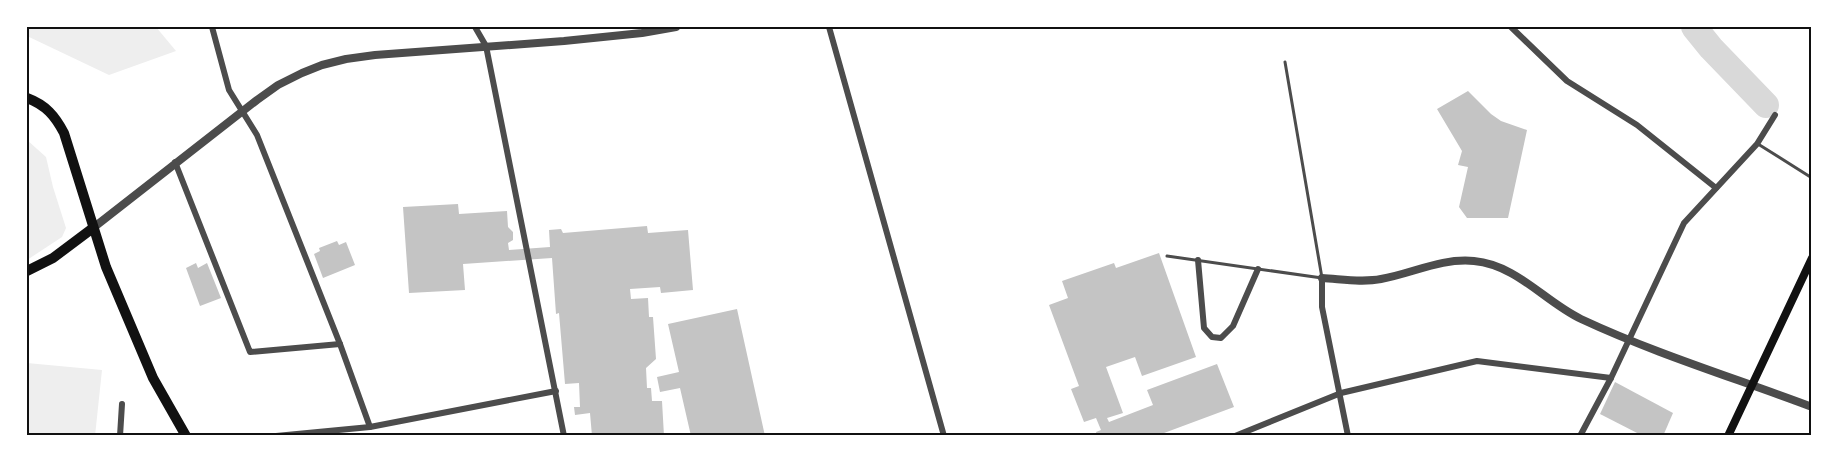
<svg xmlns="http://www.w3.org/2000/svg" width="1839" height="463" font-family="Lato,sans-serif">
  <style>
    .green { fill: #eee }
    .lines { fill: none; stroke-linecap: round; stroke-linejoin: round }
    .river { stroke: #d9d9d9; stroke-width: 26 }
    .building { fill: #c4c4c4 }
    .service { stroke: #4c4c4c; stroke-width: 3 }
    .minor { stroke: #4c4c4c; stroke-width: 6 }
    .tertiary { stroke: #4c4c4c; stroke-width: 8 }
    .secondary { stroke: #111; stroke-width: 8 }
    .trunk { stroke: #111; stroke-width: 10 }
    .neatline { fill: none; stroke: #111; stroke-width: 2 }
  </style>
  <rect width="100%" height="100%" fill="#fff"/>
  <g class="green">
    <polygon points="27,27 156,27 176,51 109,75 27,36"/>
    <polygon points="27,140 46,157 53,187 66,228 62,237 27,260"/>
    <polygon points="27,363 102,370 95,436 27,436"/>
  </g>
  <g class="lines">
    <polyline class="river" points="1694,27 1711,48 1766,105"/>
  </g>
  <g class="building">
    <polygon points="1468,91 1491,114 1501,121 1527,130 1508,218 1467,218 1459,207 1468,167 1458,165 1462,151 1437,109"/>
    <polygon points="458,204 459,214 507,211 508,227 513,232 513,240 508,243 509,250 550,247 549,230 561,229 563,233 647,226 648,233 688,230 693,290 661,293 660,287 630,289 631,299 648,298 649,317 653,317 656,359 646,368 647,388 651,388 652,401 662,401 664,436 592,436 590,413 575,415 574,407 580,407 579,383 565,384 559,313 556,314 552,258 463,264 465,290 409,293 403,207"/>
    <polygon points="337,241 339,245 346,242 355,265 323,278 314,254 320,251 319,248"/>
    <polygon points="1159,253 1196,357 1142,376 1135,357 1106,367 1123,413 1107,418 1109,422 1153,405 1147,390 1217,364 1234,407 1156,436 1097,436 1096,432 1101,430 1096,418 1084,422 1071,389 1079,386 1049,305 1068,298 1062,281 1114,263 1116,268"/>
    <polygon points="196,263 198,268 207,263 221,298 200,306 186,268"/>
    <polygon points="737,309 765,436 691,436 680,388 660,392 657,377 679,372 668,324"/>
    <polygon points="1615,382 1673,413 1663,436 1643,436 1600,414"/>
  </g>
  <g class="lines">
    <g class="service">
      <polyline points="1758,144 1812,178"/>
      <polyline points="1167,256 1322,278 1285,62"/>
    </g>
    <g class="minor">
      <polyline points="212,27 229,90 257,135 340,344 370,427"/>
      <polyline points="475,27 486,46 564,436"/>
      <polyline points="829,27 944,436"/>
      <polyline points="1511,27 1567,81 1637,125 1716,188"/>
      <polyline points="175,162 250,352 340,344"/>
      <polyline points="1198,260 1204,328 1212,337 1221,338 1233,326 1258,269"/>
      <polyline points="1322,278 1322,307 1348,436"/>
      <polyline points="120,436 122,404"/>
      <polyline points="276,436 370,427 556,391"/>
      <polyline points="1235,436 1341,393 1477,361 1611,378"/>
      <polyline points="1580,436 1611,378 1684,223 1757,144 1775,115"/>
    </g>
    <g class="tertiary">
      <polyline points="93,228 257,100 278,85 302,73 322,65 346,59 375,55 564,41 642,33 676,27"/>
      <path d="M1322,278C1341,279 1362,283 1381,279C1414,273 1440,258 1474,261C1517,265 1545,302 1581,319C1656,354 1735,378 1812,407"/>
    </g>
    <polyline class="secondary" points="1728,436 1812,258"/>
    <g class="trunk">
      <path d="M27,98C46,105 55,116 64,133L106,267L153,378L186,436"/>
      <polyline points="27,271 53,258 93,228"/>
    </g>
  </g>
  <rect width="1839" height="463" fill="none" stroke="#ffffff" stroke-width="57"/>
  <rect x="28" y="28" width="1782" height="406" class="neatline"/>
</svg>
